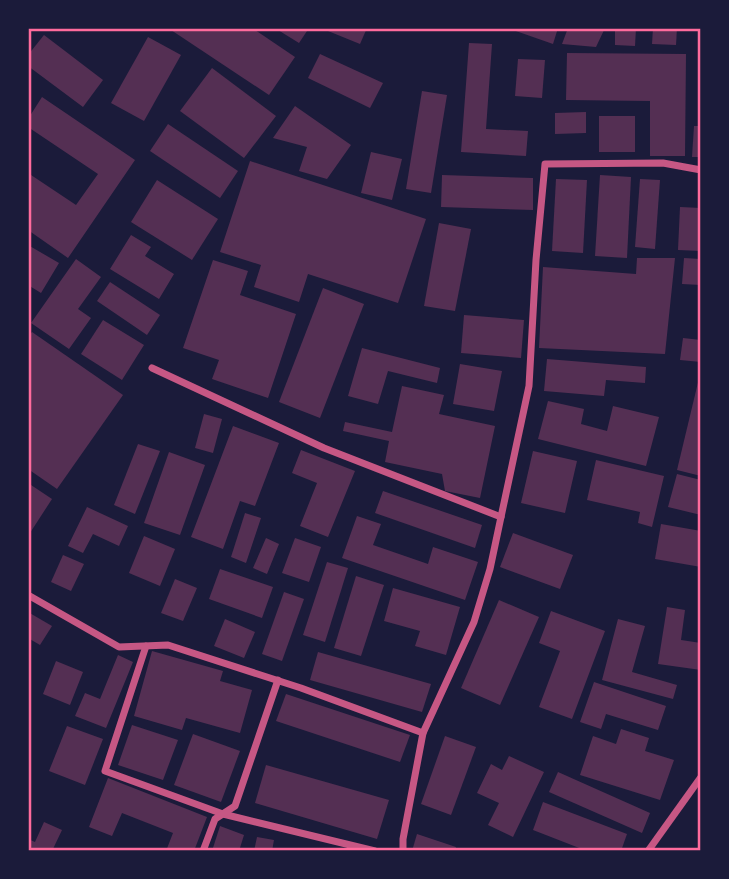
<svg xmlns="http://www.w3.org/2000/svg" width="729" height="879" font-family="Jost,sans-serif">
  <style>
    .building { fill: #542f53 }
    .lines { fill: none; stroke-linecap: round; stroke-linejoin: round }
    .minor { stroke: #c65784; stroke-width: 7 }
    .neatline { fill: none; stroke: #ff6b9d; stroke-width: 2.5 }
  </style>
  <rect width="100%" height="100%" fill="#1b1b3a"/>
  <g class="building">
    <polygon points="168,28 252,28 295,57 269,95"/>
    <polygon points="279,28 309,28 299,43 278,30"/>
    <polygon points="329,28 367,28 360,44 328,31"/>
    <polygon points="507,28 558,28 553,44"/>
    <polygon points="568,28 577,29 605,28 596,47 562,44"/>
    <polygon points="615,28 636,28 635,46 615,45"/>
    <polygon points="653,28 677,28 676,45 652,44"/>
    <polygon points="44,35 103,80 83,107 28,66 28,55"/>
    <polygon points="148,37 181,55 144,121 111,103"/>
    <polygon points="469,43 492,44 486,129 528,131 526,156 461,152"/>
    <polygon points="567,53 686,54 685,156 650,156 650,101 566,100"/>
    <polygon points="320,54 383,83 370,108 308,78"/>
    <polygon points="518,59 545,60 542,98 515,96"/>
    <polygon points="212,68 276,116 244,158 180,111"/>
    <polygon points="422,91 447,95 431,193 406,189"/>
    <polygon points="42,97 135,160 68,258 28,230 28,173 76,205 98,174 28,127 28,119"/>
    <polygon points="295,106 351,145 327,179 299,171 307,147 273,138"/>
    <polygon points="586,112 586,133 555,134 555,113"/>
    <rect x="599" y="116" width="36" height="36"/>
    <polygon points="168,124 238,171 220,198 150,151"/>
    <polygon points="694,126 701,126 701,157 692,157"/>
    <polygon points="371,152 402,159 392,200 361,193"/>
    <polygon points="250,161 426,219 398,303 308,274 299,302 254,287 261,265 220,252"/>
    <polygon points="442,175 533,178 533,210 441,207"/>
    <polygon points="600,175 631,177 627,258 595,256"/>
    <polygon points="556,179 587,180 583,253 552,251"/>
    <polygon points="640,179 660,180 655,249 635,247"/>
    <polygon points="157,180 218,219 192,260 131,222"/>
    <polygon points="680,207 701,208 701,251 678,250"/>
    <polygon points="439,223 471,229 455,311 424,306"/>
    <polygon points="131,235 151,247 145,256 174,274 159,299 110,269"/>
    <polygon points="28,245 59,263 41,293 28,285"/>
    <polygon points="637,258 675,258 665,354 539,348 543,267 636,274"/>
    <polygon points="684,258 701,259 701,285 682,284"/>
    <polygon points="76,259 101,277 78,309 91,318 69,349 31,323"/>
    <polygon points="213,260 248,271 240,295 296,314 268,398 212,379 219,360 183,348"/>
    <polygon points="110,282 160,315 147,335 97,301"/>
    <polygon points="323,288 364,304 320,418 279,402"/>
    <polygon points="464,315 524,320 521,358 461,353"/>
    <polygon points="103,320 144,345 122,380 81,354"/>
    <polygon points="32,332 123,395 57,489 28,469 28,337"/>
    <polygon points="683,338 701,340 701,362 680,360"/>
    <polygon points="362,348 440,368 437,383 388,371 378,404 348,396"/>
    <polygon points="547,359 646,367 645,383 606,380 604,396 544,391"/>
    <polygon points="460,364 502,371 494,411 453,404"/>
    <polygon points="700,374 701,374 701,476 677,470"/>
    <polygon points="402,386 444,395 439,414 495,426 480,498 445,491 442,474 385,462 389,441 343,431 345,422 392,432"/>
    <polygon points="548,401 584,409 581,424 607,431 613,406 659,417 646,466 538,439"/>
    <polygon points="204,414 222,419 213,453 195,448"/>
    <polygon points="233,426 279,443 255,506 240,501 223,549 191,537"/>
    <polygon points="138,444 160,451 135,514 114,505"/>
    <polygon points="301,450 355,471 328,537 300,526 317,483 292,473"/>
    <polygon points="533,451 577,461 565,513 521,503"/>
    <polygon points="169,452 205,465 180,535 144,523"/>
    <polygon points="596,460 664,476 652,527 638,523 640,512 587,500"/>
    <polygon points="677,474 701,480 701,515 668,507"/>
    <polygon points="28,483 52,499 28,536"/>
    <polygon points="383,491 482,525 475,548 375,513"/>
    <polygon points="87,507 128,526 119,546 93,534 83,553 68,546"/>
    <polygon points="245,513 261,518 246,563 231,557"/>
    <polygon points="357,516 381,524 373,545 428,564 433,547 478,562 465,600 342,558"/>
    <polygon points="661,524 701,531 701,567 655,559"/>
    <polygon points="513,533 573,555 560,589 500,567"/>
    <polygon points="144,536 175,549 160,586 129,573"/>
    <polygon points="266,538 279,544 267,574 253,568"/>
    <polygon points="295,538 321,547 309,582 282,573"/>
    <polygon points="63,555 84,564 71,591 51,582"/>
    <polygon points="327,562 348,568 325,642 303,635"/>
    <polygon points="220,569 273,587 262,618 209,599"/>
    <polygon points="356,576 384,585 361,656 334,648"/>
    <polygon points="175,579 197,588 183,621 161,613"/>
    <polygon points="393,588 460,607 446,655 415,646 420,631 384,621"/>
    <polygon points="284,592 304,599 282,661 262,654"/>
    <polygon points="499,600 539,617 500,705 461,688"/>
    <polygon points="667,607 685,610 681,640 701,643 701,670 658,664"/>
    <polygon points="551,611 605,631 572,719 539,707 560,651 539,643"/>
    <polygon points="28,612 52,626 40,645 28,638"/>
    <polygon points="225,619 255,632 244,658 214,646"/>
    <polygon points="618,619 645,626 632,672 677,685 673,699 602,680"/>
    <polygon points="152,651 223,671 220,681 252,690 240,733 186,718 182,730 134,716"/>
    <polygon points="318,652 431,684 422,712 310,680"/>
    <polygon points="118,655 133,662 106,728 75,716 85,693 100,699"/>
    <polygon points="56,661 83,672 70,705 43,694"/>
    <polygon points="594,682 666,706 658,730 606,714 601,729 580,722"/>
    <polygon points="286,694 410,735 400,762 276,721"/>
    <polygon points="132,725 178,740 163,780 118,765"/>
    <polygon points="67,726 103,739 85,785 49,771"/>
    <polygon points="621,729 649,738 645,751 674,760 660,800 580,775 593,736 616,744"/>
    <polygon points="193,734 240,751 221,802 174,785"/>
    <polygon points="445,736 476,747 451,815 421,804"/>
    <polygon points="509,756 544,772 513,837 488,825 499,803 477,793 491,764 502,770"/>
    <polygon points="266,765 389,800 377,839 255,803"/>
    <polygon points="558,772 650,813 642,833 549,792"/>
    <polygon points="108,778 207,817 194,851 166,851 173,833 122,813 112,836 89,827"/>
    <polygon points="543,802 627,834 621,851 587,851 533,830"/>
    <polygon points="44,822 62,830 52,851 28,851 28,839 35,842"/>
    <polygon points="220,826 244,835 239,851 212,851"/>
    <polygon points="417,834 456,847 455,851 412,851"/>
    <polygon points="257,837 274,840 272,851 254,851"/>
  </g>
  <g class="lines">
    <g class="minor">
      <polyline points="152,368 324,448 501,517"/>
      <polyline points="28,595 119,647 168,645 301,688 423,733 403,839 403,851"/>
      <polyline points="146,646 105,771 223,814 375,851"/>
      <polyline points="423,733 474,622 490,569 501,517 529,386 536,260 545,164 663,163 701,170"/>
      <polyline points="203,851 215,819 235,806 278,680"/>
      <polyline points="648,851 701,777"/>
    </g>
  </g>
  <rect width="729" height="879" fill="none" stroke="#1b1b3a" stroke-width="60"/>
  <rect x="30" y="30" width="669" height="819" class="neatline"/>
</svg>
